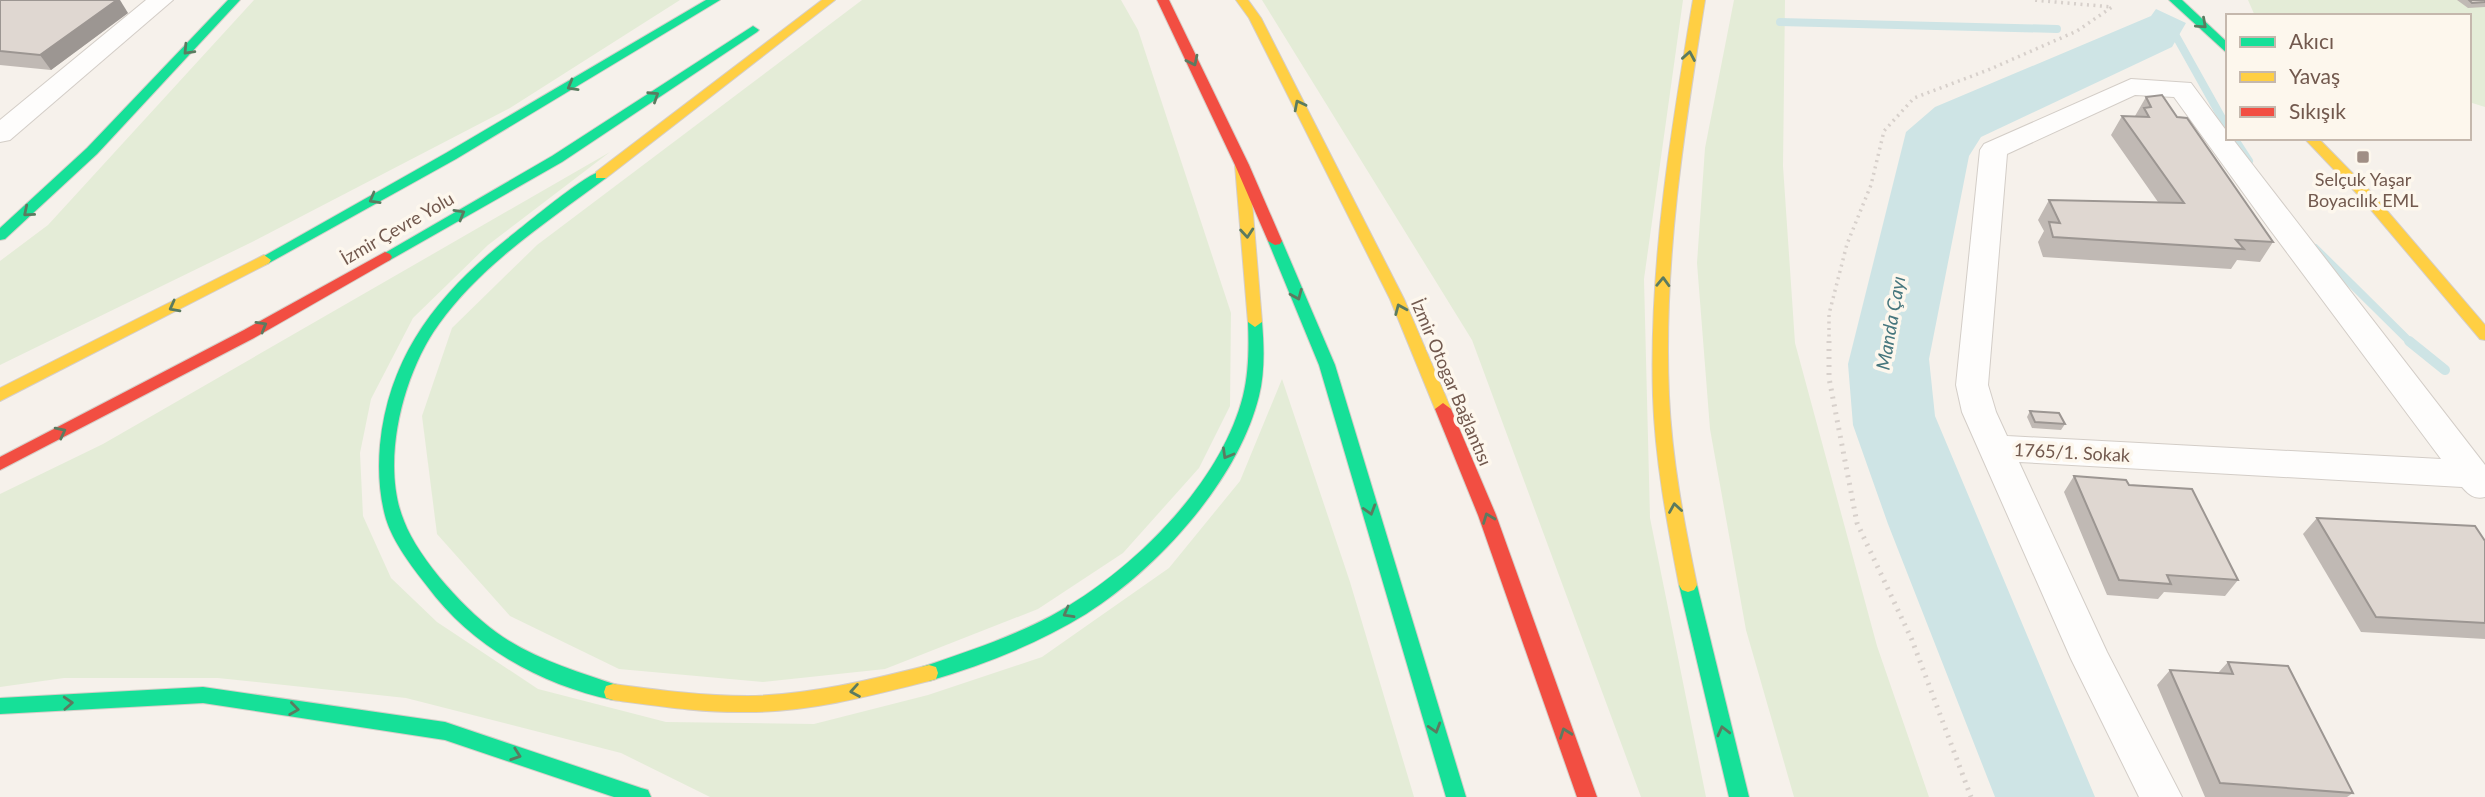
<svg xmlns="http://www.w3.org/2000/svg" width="2485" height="797" font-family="Lato,sans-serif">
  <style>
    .green { fill: #e4ecd7 }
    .water { fill: #cee4e5 }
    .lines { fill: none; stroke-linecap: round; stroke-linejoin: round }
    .stream-far1 { stroke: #cee4e5; stroke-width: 8 }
    .stream { stroke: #cee4e5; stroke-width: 10 }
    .street-casing { stroke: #d3cdc7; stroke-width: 2 }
    .fast-casing { stroke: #d5cec8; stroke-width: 2 }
    .slow-casing { stroke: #d5cec8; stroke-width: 2 }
    .jam-casing { stroke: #d5cec8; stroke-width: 2 }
    .path-far1 { stroke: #d7d0cb; stroke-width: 3.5; stroke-dasharray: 2 4.5; stroke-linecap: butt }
    .path { stroke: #d7d0cb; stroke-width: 5; stroke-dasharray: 2 6; stroke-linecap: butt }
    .street { fill: #fefdfc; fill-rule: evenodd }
    .fast { fill: #16e098; fill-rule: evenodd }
    .slow { fill: #ffcf43; fill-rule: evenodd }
    .jam { fill: #f24e42; fill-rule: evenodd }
    .wall { fill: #c0b9b4 }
    .shaded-wall { fill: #9c9692 }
    .building { fill: #dfd7d1; stroke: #9c9692; stroke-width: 2 }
    .oneway { stroke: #5b7b60 }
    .poi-dot { fill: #a08e85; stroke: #fdf7ed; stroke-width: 2.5 }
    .labels { text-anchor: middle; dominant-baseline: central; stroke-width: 7; stroke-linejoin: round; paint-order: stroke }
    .poi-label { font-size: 18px; fill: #72594e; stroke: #fdf7ed }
    .street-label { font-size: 18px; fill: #72594e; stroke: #fdf7ed }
    .water-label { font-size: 19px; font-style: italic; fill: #46767d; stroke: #fdf7ed }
  </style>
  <rect width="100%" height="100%" fill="#f6f1eb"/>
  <g class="green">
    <polygon points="254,0 680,0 510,108 250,243 0,365 0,261 48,225"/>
    <polygon points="862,0 1121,0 1138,30 1231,313 1230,406 1199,468 1123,553 1038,609 885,669 763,682 619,669 510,616 437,534 422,416 452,328 537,245"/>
    <polygon points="1262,0 1683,0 1644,279 1650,518 1706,797 1641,797 1472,340"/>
    <polygon points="1734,0 1785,0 1783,166 1795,343 1877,646 1929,797 1794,797 1746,630 1710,429 1697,263 1705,148"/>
    <polygon points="2248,0 2485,0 2485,107 2469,102 2469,16 2255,16"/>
    <polygon points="610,152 488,245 413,318 371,399 360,453 363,516 391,578 437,622 538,689 666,722 814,724 928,695 1042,657 1169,568 1240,481 1282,379 1350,582 1414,797 710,797 621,753 406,698 218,678 64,678 0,687 0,494 103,444"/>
  </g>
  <polygon class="water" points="2156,9 2186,23 2172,47 1981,137 1969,156 1929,359 1935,416 2095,797 1995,797 1888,524 1853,425 1848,364 1906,132 1935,107 2151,16"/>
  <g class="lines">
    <g class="stream-far1">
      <polyline points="1780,22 2057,29"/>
      <polyline points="2172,29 2228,129"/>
      <polyline points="2234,138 2249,161"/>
      <polyline points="2315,248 2411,343"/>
    </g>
    <polyline class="stream" points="2409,341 2445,370"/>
    <defs>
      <g id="street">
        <polygon points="146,0 173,0 10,140 0,142 0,120"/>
        <path d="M2131,79L2191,83L2228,133V138H2232L2485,465V497C2475,500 2468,494 2462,487L2019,462L2107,652L2182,797H2139L2071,659L1962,412L1956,385L1980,150L1984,144ZM2135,95L2174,97L2268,227L2441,459L2007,436L1996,412L1988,385L2007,154Z"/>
      </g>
      <g id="fast">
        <polygon points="228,0 240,0 97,154 5,239 0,240 0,228 87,148"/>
        <polygon points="706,0 720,0 456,159 269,263 264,265 257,260 446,153"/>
        <polygon points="2169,0 2182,0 2228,43 2228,54"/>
        <polygon points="753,26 759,30 757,32 562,162 390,260 385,262 378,257 552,156"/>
        <path d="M601,171L606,172V178C547,222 482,264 439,324C403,373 380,463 404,521C419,560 468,614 503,637C540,661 579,672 620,686L622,692L620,698L613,700C541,685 471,646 427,586C412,567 393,542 386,519C379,495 378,469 380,445C389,355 438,294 507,239C525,225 583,176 601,171Z"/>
        <polygon points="1275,237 1282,241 1335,365 1466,797 1446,797 1319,365 1268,241"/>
        <path d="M1255,317L1262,322C1264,346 1265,372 1259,396C1238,481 1158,568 1086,614C1037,644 984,665 929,681L922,679L920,673L922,667C966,652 1009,638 1051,616C1130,573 1220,486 1243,396C1249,372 1249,346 1248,322Z"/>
        <polygon points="1688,578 1694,580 1697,585 1749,797 1729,797 1679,585 1682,580"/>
        <polygon points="203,687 445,722 641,788 648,790 651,797 614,797 445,740 203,703 0,714 0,698"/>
      </g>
      <g id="slow">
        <polygon points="822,0 835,0 606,178 596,178 596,172"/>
        <polygon points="1236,0 1248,0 1261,18 1404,299 1451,409 1449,413 1443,415 1435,409 1390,299 1249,18"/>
        <path d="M1693,0H1705C1684,131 1663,263 1669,396C1672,460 1684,523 1697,585L1694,590L1688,592L1682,590L1679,585C1667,523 1655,459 1653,396C1649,263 1671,131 1693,0Z"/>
        <polygon points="2304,138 2318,138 2371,192 2485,325 2485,340 2480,339 2361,198"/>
        <polygon points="1242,161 1249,165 1262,322 1255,327 1248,322 1235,165"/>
        <polygon points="264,255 271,260 269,263 0,401 0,388"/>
        <path d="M929,665L936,667L938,673L936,679L929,681C870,696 809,712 748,712C703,713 658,706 613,700L606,698L604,692L606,686L613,684C658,690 703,696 748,696C809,695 870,680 929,665Z"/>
      </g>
      <g id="jam">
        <polygon points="1157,0 1169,0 1249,165 1282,241 1280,244 1275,245 1268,241 1235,165"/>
        <polygon points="385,252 390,254 392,257 390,260 254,338 0,470 0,457 244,330"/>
        <polygon points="1443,403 1451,409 1496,515 1597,797 1577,797 1478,515 1435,409"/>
      </g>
    </defs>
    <use href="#street" class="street-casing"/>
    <use href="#fast" class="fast-casing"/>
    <use href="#slow" class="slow-casing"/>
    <use href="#jam" class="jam-casing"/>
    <polyline class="path-far1" points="1829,343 1829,314 1847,244 1871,185 1884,131 1914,98 1988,70 2077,31 2112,7 2033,0"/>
    <polyline class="path" points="1829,341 1829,378 1857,523 1912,640 1971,797"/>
    <use href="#street" class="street"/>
    <use href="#fast" class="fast"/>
    <use href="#slow" class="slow"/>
    <use href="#jam" class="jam"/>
  </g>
  <g class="wall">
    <polygon points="0,0 128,13 51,70 0,65"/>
    <polygon points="2457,0 2485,0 2485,7 2468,8"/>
    <polygon points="2146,97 2177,117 2273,242 2260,262 2237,260 2231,269 2043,257 2038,242 2044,231 2038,220 2049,200 2158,202 2111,135 2122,116 2135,116"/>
    <polygon points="2030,411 2065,424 2061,430 2032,428 2027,417"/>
    <polygon points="2074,476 2129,485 2238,580 2225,596 2164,592 2158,599 2107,595 2064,492"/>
    <polygon points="2317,518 2485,541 2485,639 2361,632 2303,534"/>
    <polygon points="2228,662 2353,793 2347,797 2205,797 2157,685 2170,670 2218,673"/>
  </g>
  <polygon class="shaded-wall" points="117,0 120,0 128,13 51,70 40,55"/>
  <g class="building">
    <polygon points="0,0 117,0 40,55 0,51"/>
    <polygon points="2469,0 2485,0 2485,2 2472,3"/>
    <polygon points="2162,95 2177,117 2187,118 2273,242 2236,240 2244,249 2053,237 2049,222 2060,223 2049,200 2184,203 2122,116 2149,117 2144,108 2151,107 2146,97"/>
    <polygon points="2030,411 2059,413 2065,424 2035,422"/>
    <polygon points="2074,476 2126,480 2129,485 2192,489 2238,580 2167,575 2171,584 2119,580"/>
    <polygon points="2317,518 2475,526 2485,541 2485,623 2376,617"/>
    <polygon points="2228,662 2288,666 2353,793 2220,783 2170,670 2233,674"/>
  </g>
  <defs><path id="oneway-chevron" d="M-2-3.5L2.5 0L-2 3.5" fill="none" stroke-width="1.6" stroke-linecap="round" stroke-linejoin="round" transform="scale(1.75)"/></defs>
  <g class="oneway">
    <use href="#oneway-chevron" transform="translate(2202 24) rotate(42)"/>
    <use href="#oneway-chevron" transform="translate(188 50) rotate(133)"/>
    <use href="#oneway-chevron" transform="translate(1689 56) rotate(-80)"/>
    <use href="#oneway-chevron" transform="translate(1193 61) rotate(64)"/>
    <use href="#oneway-chevron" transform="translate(572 86) rotate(150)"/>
    <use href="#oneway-chevron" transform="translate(654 96) rotate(-33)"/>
    <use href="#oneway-chevron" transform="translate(1299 105) rotate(-117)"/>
    <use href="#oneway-chevron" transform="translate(374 199) rotate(150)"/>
    <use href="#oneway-chevron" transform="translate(28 212) rotate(140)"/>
    <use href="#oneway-chevron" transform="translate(460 214) rotate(-30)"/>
    <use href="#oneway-chevron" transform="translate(1247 233) rotate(85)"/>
    <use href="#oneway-chevron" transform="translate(1663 282) rotate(-88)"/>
    <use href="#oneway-chevron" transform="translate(1297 295) rotate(67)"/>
    <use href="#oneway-chevron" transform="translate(174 307) rotate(152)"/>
    <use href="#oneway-chevron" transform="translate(1400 309) rotate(-113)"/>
    <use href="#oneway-chevron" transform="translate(262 326) rotate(-30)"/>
    <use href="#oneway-chevron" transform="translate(61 432) rotate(-27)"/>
    <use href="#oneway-chevron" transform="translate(1227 454) rotate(120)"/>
    <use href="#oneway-chevron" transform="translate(1675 508) rotate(-99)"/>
    <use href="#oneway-chevron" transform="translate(1370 510) rotate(73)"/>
    <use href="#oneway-chevron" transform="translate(1488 518) rotate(-111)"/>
    <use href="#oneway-chevron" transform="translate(1068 613) rotate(151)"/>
    <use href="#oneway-chevron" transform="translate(855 691) rotate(170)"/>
    <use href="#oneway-chevron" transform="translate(68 703) rotate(-3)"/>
    <use href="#oneway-chevron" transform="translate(294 709) rotate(8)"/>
    <use href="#oneway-chevron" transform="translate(1435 728) rotate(73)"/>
    <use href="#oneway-chevron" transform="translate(1723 731) rotate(-104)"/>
    <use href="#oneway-chevron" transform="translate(1565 733) rotate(-110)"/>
    <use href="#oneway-chevron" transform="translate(516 755) rotate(19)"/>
  </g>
  <rect class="poi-dot" x="2356" y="150" width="14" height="14" rx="3.5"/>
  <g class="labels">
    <g class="poi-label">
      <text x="2363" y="179">Selçuk Yaşar<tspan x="2363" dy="21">Boyacılık EML</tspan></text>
    </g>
    <g class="street-label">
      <text transform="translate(397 228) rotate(-30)">İzmir Çevre Yolu</text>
      <text transform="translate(1452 382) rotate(67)">İzmir Otogar Bağlantısı</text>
      <text transform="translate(2072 452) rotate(3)">1765/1. Sokak</text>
    </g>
    <g class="water-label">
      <text transform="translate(1890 323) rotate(-80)">Manda Çayı</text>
    </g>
  </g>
  <rect x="2226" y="14" width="245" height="126" fill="#fdf7ed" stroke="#c5b8ad" stroke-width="2"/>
  <rect x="2240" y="37" width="35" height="10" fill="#16e098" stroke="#c5b8ad" stroke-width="2"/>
  <text x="2289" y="49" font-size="21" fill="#72594e">Akıcı</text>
  <rect x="2240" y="72" width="35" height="10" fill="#ffcf43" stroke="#c5b8ad" stroke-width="2"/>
  <text x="2289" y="84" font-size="21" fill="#72594e">Yavaş</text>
  <rect x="2240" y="107" width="35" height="10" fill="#f24e42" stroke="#c5b8ad" stroke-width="2"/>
  <text x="2289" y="119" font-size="21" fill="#72594e">Sıkışık</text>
</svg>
